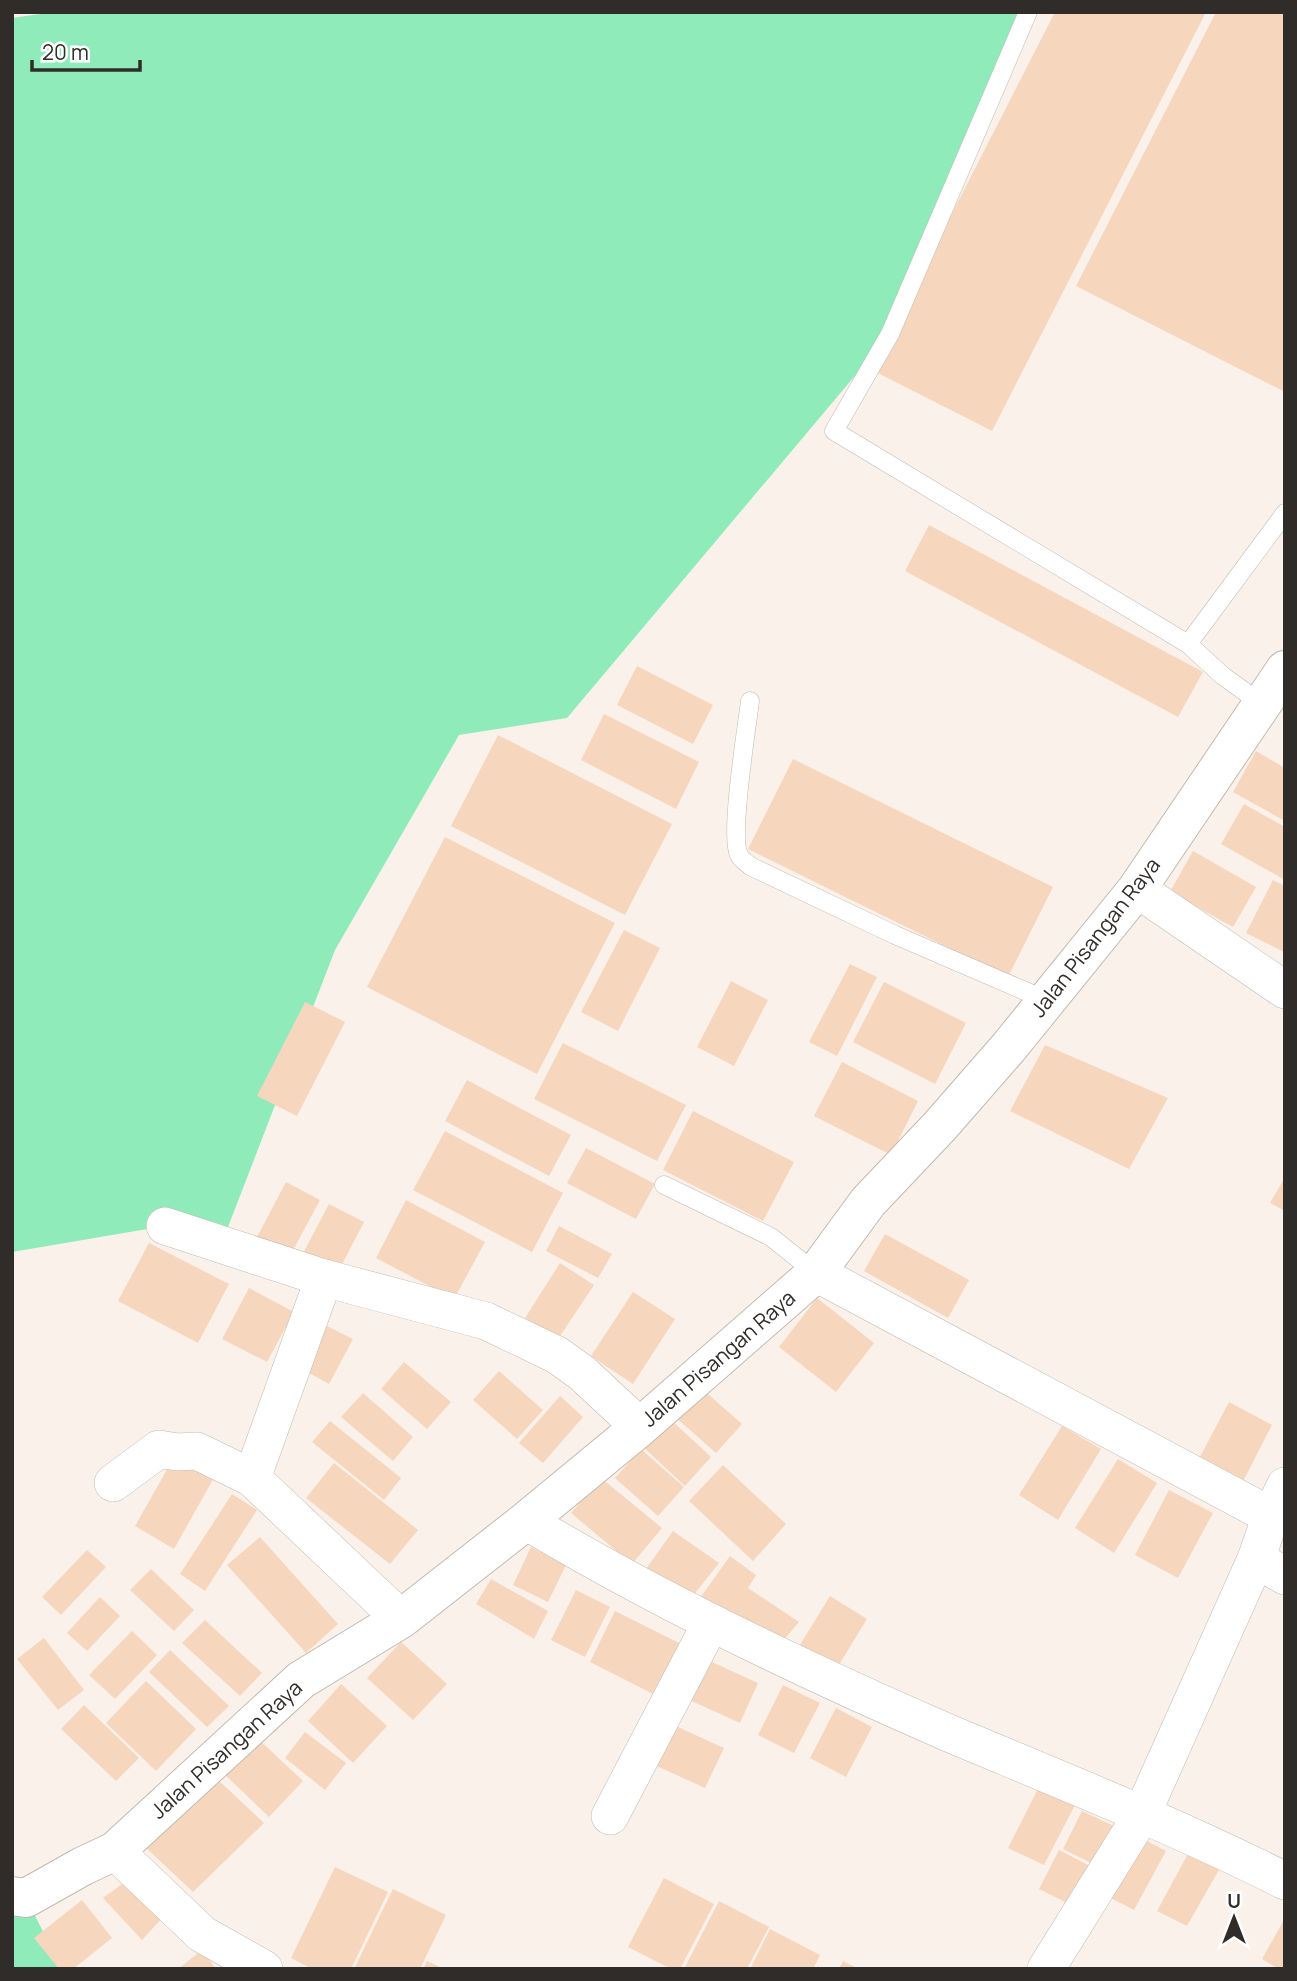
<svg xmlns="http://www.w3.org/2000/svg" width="1297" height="1981" font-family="Manrope,sans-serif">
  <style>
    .green { fill: #8febba }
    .building { fill: #f6d7bd }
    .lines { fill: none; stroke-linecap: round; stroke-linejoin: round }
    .service-casing { stroke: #c1bab3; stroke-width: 19 }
    .minor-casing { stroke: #c1bab3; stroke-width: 38 }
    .tertiary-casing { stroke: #c1bab3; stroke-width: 40 }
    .service { stroke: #fff; stroke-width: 18 }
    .minor { stroke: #fff; stroke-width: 37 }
    .tertiary { stroke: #fff; stroke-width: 38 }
    .labels { text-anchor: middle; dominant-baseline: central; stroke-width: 5; stroke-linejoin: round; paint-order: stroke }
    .street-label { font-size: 21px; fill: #2f2c29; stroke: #fff }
  </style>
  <rect width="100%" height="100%" fill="#f9f1ea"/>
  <g class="green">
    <polygon points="54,12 1028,12 890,334 567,718 459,735 335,950 221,1245 165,1226 12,1252 12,18"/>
    <polygon points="12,1896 26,1898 62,1969 12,1969"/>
  </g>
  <g class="building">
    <polygon points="1055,12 1206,12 992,431 872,370"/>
    <polygon points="1216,12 1285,12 1285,392 1076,286"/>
    <polygon points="929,525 1203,672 1178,717 905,571"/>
    <polygon points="637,666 713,705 693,744 617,705"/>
    <polygon points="604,714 699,762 676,809 581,760"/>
    <polygon points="498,735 672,824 625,915 451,826"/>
    <polygon points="1256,751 1285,768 1285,821 1233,792"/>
    <polygon points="793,759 1053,887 1008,977 748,849"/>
    <polygon points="1244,804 1285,827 1285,880 1221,844"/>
    <polygon points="445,837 615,923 537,1074 367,987"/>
    <polygon points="1193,851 1256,887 1233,927 1170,892"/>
    <polygon points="1273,880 1285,886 1284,952 1246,933"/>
    <polygon points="624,930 660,948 618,1031 581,1012"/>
    <polygon points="850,964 877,977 837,1056 809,1042"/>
    <polygon points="731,981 768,1000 734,1066 697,1047"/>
    <polygon points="884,982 966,1023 935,1084 853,1042"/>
    <polygon points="305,1002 345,1022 297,1116 257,1096"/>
    <polygon points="563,1043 686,1105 657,1161 534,1099"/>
    <polygon points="1045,1045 1168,1098 1129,1169 1010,1111"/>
    <polygon points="842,1062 918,1101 891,1155 814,1116"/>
    <polygon points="467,1080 571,1135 549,1176 445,1121"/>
    <polygon points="693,1111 794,1162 763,1221 663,1170"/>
    <polygon points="445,1131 563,1193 532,1252 413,1190"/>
    <polygon points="586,1148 655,1184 636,1219 567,1183"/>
    <polygon points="1285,1177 1285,1211 1270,1203"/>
    <polygon points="286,1182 320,1200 291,1254 257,1237"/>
    <polygon points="406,1200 485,1242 454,1299 376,1258"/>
    <polygon points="329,1204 364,1222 337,1274 301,1257"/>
    <polygon points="559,1226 612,1254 598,1278 546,1251"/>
    <polygon points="885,1234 969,1280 948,1318 864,1271"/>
    <polygon points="149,1243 229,1284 198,1343 118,1301"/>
    <polygon points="560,1263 594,1285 558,1339 525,1318"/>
    <polygon points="249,1288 294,1312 267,1362 222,1339"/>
    <polygon points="633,1292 675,1319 633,1384 591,1356"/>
    <polygon points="817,1298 874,1343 836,1392 779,1347"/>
    <polygon points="323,1324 353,1339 329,1384 300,1368"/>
    <polygon points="404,1362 451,1402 427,1429 381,1389"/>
    <polygon points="499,1371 543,1410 517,1439 473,1400"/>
    <polygon points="700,1387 742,1424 716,1453 673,1415"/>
    <polygon points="363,1393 413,1437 393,1461 341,1417"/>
    <polygon points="560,1396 583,1417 543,1463 519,1443"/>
    <polygon points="1229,1402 1272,1425 1238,1491 1194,1468"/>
    <polygon points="670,1419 711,1457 685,1486 644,1448"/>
    <polygon points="330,1421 401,1478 384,1500 312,1442"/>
    <polygon points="1062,1426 1101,1449 1058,1520 1019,1495"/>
    <polygon points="641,1449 684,1487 658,1516 615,1478"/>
    <polygon points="177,1452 216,1474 174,1549 135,1526"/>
    <polygon points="1118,1459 1157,1483 1114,1553 1075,1528"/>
    <polygon points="334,1463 418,1530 390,1564 306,1498"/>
    <polygon points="723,1465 786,1524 753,1561 689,1501"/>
    <polygon points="601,1478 662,1528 632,1564 571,1513"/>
    <polygon points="1169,1490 1213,1513 1178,1578 1135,1555"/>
    <polygon points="232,1494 257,1510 205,1591 180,1574"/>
    <polygon points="673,1531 719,1563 692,1597 646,1569"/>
    <polygon points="260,1537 338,1624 306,1653 227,1565"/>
    <polygon points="531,1547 566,1565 548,1602 513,1585"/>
    <polygon points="87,1550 106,1567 61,1615 42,1597"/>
    <polygon points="730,1556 756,1575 748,1588 799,1622 776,1649 695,1605"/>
    <polygon points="151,1569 194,1610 174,1631 130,1590"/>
    <polygon points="491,1579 548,1611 534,1639 476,1604"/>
    <polygon points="576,1590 610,1607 585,1657 551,1640"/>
    <polygon points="830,1596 867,1619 837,1668 800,1645"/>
    <polygon points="100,1597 120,1616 87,1651 67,1633"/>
    <polygon points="615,1611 685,1646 659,1697 590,1662"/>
    <polygon points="205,1620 262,1673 240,1696 182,1643"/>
    <polygon points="132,1631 157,1655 115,1699 89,1675"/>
    <polygon points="44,1638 84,1690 58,1710 17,1659"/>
    <polygon points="401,1642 447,1684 413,1720 367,1678"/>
    <polygon points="170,1650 229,1706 207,1727 149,1672"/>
    <polygon points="703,1658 758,1683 740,1723 685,1698"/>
    <polygon points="146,1681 196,1729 156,1771 106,1723"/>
    <polygon points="341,1684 387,1726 353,1763 308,1721"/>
    <polygon points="783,1685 820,1703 794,1753 758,1735"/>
    <polygon points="84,1705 139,1758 116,1781 61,1729"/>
    <polygon points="836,1708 872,1727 846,1777 810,1758"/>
    <polygon points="669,1723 724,1748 705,1788 650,1763"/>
    <polygon points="305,1732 346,1763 325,1790 285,1758"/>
    <polygon points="252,1733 303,1781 269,1817 219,1769"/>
    <polygon points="213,1775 264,1823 193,1892 142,1844"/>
    <polygon points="1039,1787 1075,1805 1044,1865 1008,1848"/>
    <polygon points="1082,1811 1118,1828 1099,1867 1063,1849"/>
    <polygon points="1135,1835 1166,1851 1134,1910 1103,1894"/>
    <polygon points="1059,1850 1094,1868 1075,1907 1039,1889"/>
    <polygon points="1189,1852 1220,1868 1187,1926 1157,1911"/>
    <polygon points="335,1867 388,1892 351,1969 312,1969 291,1958"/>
    <polygon points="664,1878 714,1904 680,1969 671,1969 628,1947"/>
    <polygon points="129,1879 163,1917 142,1940 103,1898"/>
    <polygon points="393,1889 446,1915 420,1969 354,1969"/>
    <polygon points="82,1900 112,1938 73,1969 59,1969 34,1938"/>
    <polygon points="719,1901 769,1927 747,1969 684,1969"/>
    <polygon points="1285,1918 1285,1969 1279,1969 1262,1959"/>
    <polygon points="770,1929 820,1955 813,1969 750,1969"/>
    <polygon points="202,1950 216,1969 178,1969"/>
    <polygon points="427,1961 444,1969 423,1969"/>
    <polygon points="843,1961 859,1969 839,1969"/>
  </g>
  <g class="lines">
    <defs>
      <g id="service">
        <polyline points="1028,12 890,334 834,431 1188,644 1223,676 1262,704"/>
        <polyline points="1188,644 1285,513"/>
        <path d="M750,701C747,727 729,836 739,855C741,859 747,863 750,866L895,935L1046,1000"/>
        <polyline points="664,1185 771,1237 816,1273"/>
      </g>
      <g id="minor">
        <polyline points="1137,889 1285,990"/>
        <polyline points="165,1226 324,1278 486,1321 557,1355 582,1373 640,1427"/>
        <polyline points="816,1273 1271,1516"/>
        <polyline points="252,1478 324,1278"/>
        <polyline points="113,1483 159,1449 177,1452 197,1451 252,1478 401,1619"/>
        <path d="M526,1521C660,1602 808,1672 951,1734C1063,1781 1176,1826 1285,1881"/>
        <polyline points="1256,1559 1285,1576"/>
        <polyline points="610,1816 711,1623"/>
        <polyline points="115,1851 202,1934 264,1969"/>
        <polyline points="1046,1969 1141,1816 1256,1559 1271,1516 1285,1486"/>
      </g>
      <polyline id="tertiary" points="12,1896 26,1898 83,1866 115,1851 301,1680 401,1619 526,1521 640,1427 816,1273 868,1202 940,1126 1009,1047 1137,889 1285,670"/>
    </defs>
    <use href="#service" class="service-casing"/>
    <use href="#minor" class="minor-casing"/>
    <use href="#tertiary" class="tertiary-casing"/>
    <use href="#service" class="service"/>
    <use href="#minor" class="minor"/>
    <use href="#tertiary" class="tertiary"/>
  </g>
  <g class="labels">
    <g class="street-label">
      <text transform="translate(1095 937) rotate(-52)">Jalan Pisangan Raya</text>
      <text transform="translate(718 1358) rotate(-41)">Jalan Pisangan Raya</text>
      <text transform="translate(226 1749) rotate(-42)">Jalan Pisangan Raya</text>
    </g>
  </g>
  <rect width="1297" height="1981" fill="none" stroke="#2f2c29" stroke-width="28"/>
  <g transform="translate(1234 1918)" stroke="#ffffff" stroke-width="5" paint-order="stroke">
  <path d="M0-5L12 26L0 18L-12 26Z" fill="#2f2c29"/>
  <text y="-10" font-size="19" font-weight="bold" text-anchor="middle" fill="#2f2c29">U</text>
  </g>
  <path d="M32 60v10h108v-10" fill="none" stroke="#2f2c29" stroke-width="3.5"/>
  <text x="42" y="60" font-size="21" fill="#2f2c29" stroke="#ffffff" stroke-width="5" paint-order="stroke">20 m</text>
</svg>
